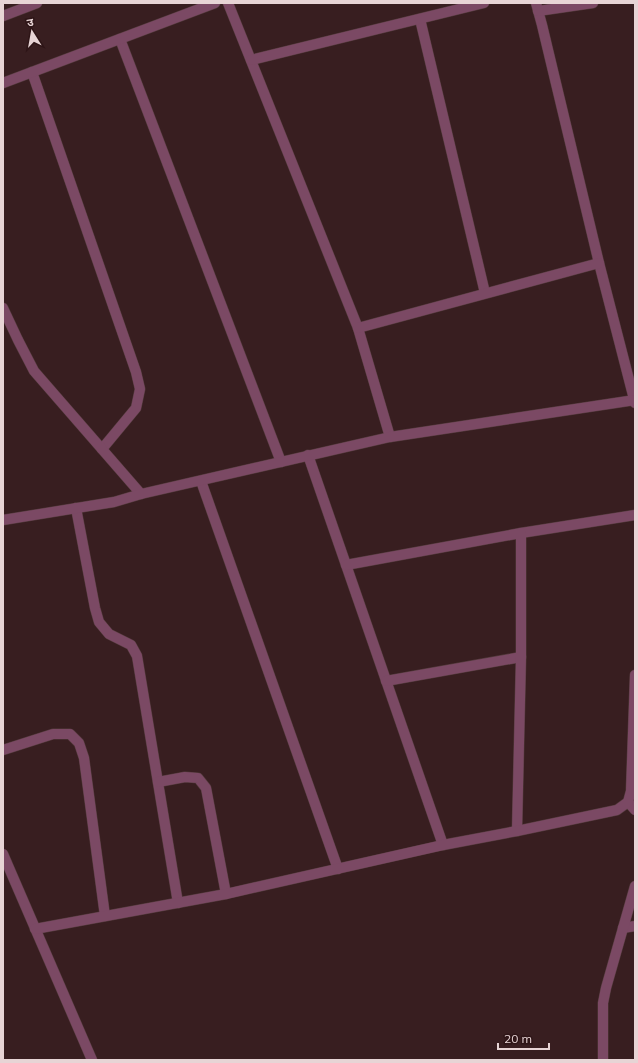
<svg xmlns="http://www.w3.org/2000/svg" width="638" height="1063" font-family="Mulish,'Noto Sans Devanagari',sans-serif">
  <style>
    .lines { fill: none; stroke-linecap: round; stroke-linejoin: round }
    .minor-casing { stroke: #543b3d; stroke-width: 11 }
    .minor { stroke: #7b4964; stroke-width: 10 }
  </style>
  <rect width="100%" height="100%" fill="#381e20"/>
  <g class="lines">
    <defs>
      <g id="minor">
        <polyline points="228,3 358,328 390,437"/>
        <polyline points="536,3 542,25 599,263 635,403"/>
        <polyline points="538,11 593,3"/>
        <polyline points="3,16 37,3"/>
        <polyline points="420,19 485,293"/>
        <polyline points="120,39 281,462"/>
        <polyline points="251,60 484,3"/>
        <polyline points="32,72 136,372 140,389 136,408 102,449"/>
        <polyline points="3,83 215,3"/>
        <polyline points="3,308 18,340 34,371 141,494"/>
        <polyline points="358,328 599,263"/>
        <polyline points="308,455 443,845"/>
        <polyline points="201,481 338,869"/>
        <polyline points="76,508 95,608 99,622 109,634 131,645 137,656 178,903"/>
        <polyline points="3,520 114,502 141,494 390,437 635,400"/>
        <polyline points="346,565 521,533 635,515"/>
        <polyline points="386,681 521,657"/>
        <polyline points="3,750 53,734 70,734 79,743 84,758 105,916"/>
        <polyline points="158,782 185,777 198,778 206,788 226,894"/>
        <polyline points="628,802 635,810"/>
        <polyline points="517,831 521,657 521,533"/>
        <polyline points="3,854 92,1060"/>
        <polyline points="623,928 635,926"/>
        <polyline points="35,929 226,894 443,845 517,831 617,810 628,802 631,791 635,675"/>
        <polyline points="603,1060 603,1003 606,988 635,886"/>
      </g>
    </defs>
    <use href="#minor" class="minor-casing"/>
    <use href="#minor" class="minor"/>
  </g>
  <rect width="638" height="1063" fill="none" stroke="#e7d4d5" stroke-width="8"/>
  <g transform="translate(32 32) rotate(349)" stroke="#2e1517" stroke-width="3" paint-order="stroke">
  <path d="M0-3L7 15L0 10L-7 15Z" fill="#e7d4d5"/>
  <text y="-6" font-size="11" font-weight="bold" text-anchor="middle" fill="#e7d4d5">उ</text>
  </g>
  <path d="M498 1043v6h51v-6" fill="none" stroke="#e7d4d5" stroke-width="2"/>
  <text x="504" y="1043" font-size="12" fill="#e7d4d5" stroke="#2e1517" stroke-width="3" paint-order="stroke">20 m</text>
</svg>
